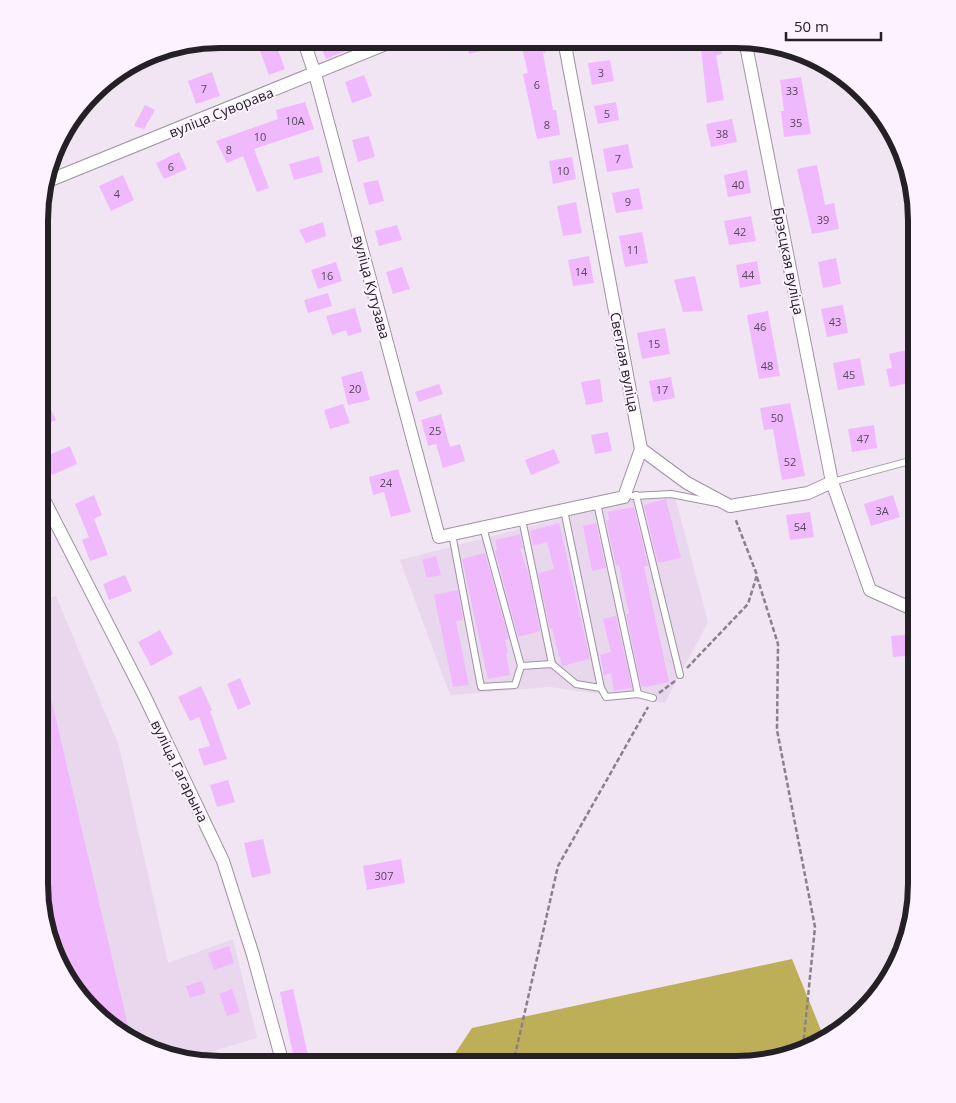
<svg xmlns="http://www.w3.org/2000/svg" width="956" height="1103" font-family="'Open Sans',sans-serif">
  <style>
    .built { fill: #e9d7ed }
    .forest { fill: #bdaf58 }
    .building { fill: #f1b9fd }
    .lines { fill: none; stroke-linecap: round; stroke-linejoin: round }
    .lane-casing { stroke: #9e93a1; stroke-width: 8 }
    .street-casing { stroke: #9e93a1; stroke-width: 14 }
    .path { stroke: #89808a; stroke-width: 2.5; stroke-dasharray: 5 2.5; stroke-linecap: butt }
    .lane { stroke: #fff; stroke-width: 6 }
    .street { stroke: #fff; stroke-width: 12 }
    .labels { text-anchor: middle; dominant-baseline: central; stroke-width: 4; stroke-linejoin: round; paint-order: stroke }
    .number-label { font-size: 11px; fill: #58465c }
    .street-label { font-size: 14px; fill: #252026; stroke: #fdf2ff }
    .rim { fill: none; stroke: #252026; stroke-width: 6 }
  </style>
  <rect width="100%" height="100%" fill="#f1e4f3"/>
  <g class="built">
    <polygon points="673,489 708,622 665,703 550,687 450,695 400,560"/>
    <polygon points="56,596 119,746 168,963 233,939 257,1038 190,1058 119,1034 63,974 39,884 40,601"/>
  </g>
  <polygon class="forest" points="792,959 825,1040 748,1064 448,1064 472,1028"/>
  <g class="building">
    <polygon points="338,39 346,39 350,49 326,59 321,46"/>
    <polygon points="466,39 491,40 493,48 469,54"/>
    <polygon points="520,40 543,40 546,52 543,53 553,110 556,110 560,135 537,139 523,74 528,73"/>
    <polygon points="700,40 720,40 722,54 716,55 724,100 707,103"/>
    <polygon points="276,45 285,69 269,75 260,51"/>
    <polygon points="610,60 614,81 592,85 588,63"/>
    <polygon points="212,72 220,96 196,104 188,81"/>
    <polygon points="364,75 372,96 352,103 345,82"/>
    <polygon points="801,77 811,134 784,137 781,111 784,111 780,80"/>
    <polygon points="305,102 314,129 254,149 269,188 257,192 243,156 227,163 216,141 278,119 276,110"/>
    <polygon points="616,102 619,120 598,124 594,106"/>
    <polygon points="145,105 155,110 144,129 134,126"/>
    <polygon points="732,119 737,142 711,147 706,124"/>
    <polygon points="369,136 375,157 358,162 352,140"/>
    <polygon points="628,144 633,168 607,172 603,149"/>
    <polygon points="179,152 187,169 164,179 156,163"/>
    <polygon points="319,156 323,172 294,180 289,164"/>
    <polygon points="572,157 576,179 553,184 549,161"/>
    <polygon points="817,165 825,205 834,203 839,229 812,234 797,169"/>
    <polygon points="747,170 751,193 728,197 724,175"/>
    <polygon points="123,175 134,200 111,211 99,186"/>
    <polygon points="378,180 384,201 369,205 363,183"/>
    <polygon points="639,188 643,209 616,213 612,193"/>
    <polygon points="576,202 582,233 563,236 557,206"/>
    <polygon points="751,216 756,241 729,245 724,221"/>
    <polygon points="323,222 326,236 306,243 299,230"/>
    <polygon points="397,225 402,240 379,246 375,231"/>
    <polygon points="642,232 648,263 625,267 619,236"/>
    <polygon points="589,256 594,283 573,286 568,260"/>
    <polygon points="836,258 841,284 823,288 818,262"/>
    <polygon points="757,261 761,284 740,288 736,265"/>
    <polygon points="336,262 342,281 318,289 311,270"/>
    <polygon points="402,267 410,289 393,294 386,272"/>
    <polygon points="695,276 703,311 683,312 674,280"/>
    <polygon points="328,293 332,306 308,313 304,300"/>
    <polygon points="843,305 848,333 827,337 821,309"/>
    <polygon points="355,308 362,332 348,336 346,330 332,335 326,316"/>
    <polygon points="768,311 780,376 759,379 747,315"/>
    <polygon points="665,328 670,354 642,359 637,333"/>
    <polygon points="907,350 914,382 890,387 886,369 892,368 889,354"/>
    <polygon points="860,358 865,385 838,390 833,363"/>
    <polygon points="362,371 370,400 348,405 341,377"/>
    <polygon points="671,377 675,398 653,402 649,381"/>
    <polygon points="600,379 603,402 586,405 581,382"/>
    <polygon points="439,384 443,394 419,402 415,392"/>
    <polygon points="790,403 805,476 782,480 773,429 764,430 760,408"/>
    <polygon points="343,404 350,423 330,429 324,410"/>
    <polygon points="49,405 56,420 41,427 41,409"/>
    <polygon points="441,414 450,447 460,444 465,461 443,468 436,444 428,446 421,420"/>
    <polygon points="874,425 877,448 852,452 848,429"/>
    <polygon points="608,432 612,451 595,454 591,435"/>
    <polygon points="70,446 77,464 52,475 44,457"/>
    <polygon points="554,449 560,463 531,475 525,460"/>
    <polygon points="398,469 411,512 391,517 384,492 373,495 369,477"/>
    <polygon points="94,495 102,515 94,519 108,555 90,561 82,540 89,537 75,504"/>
    <polygon points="893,495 900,517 871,526 864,504"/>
    <polygon points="666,499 681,558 658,563 644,505"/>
    <polygon points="634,507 648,566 644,566 669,682 645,687 641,686 626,614 629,614 619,565 616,566 606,521 609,520 608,512"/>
    <polygon points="810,512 814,537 790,540 786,515"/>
    <polygon points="559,523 590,659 562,666 552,628 550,629 538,573 554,569 547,542 533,546 530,531"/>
    <polygon points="596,523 606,568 592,571 583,526"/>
    <polygon points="520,534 523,548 520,549 529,575 540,631 518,637 495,551 497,550 495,540"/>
    <polygon points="485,553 509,639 505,640 508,653 506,653 510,675 488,679 462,559"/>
    <polygon points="436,556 441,575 427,578 422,560"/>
    <polygon points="125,575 132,591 109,600 103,584"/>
    <polygon points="458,590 463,620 456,621 469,685 453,687 434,595"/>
    <polygon points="616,616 632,688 614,691 611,673 604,675 600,655 611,652 603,619"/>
    <polygon points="160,630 173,654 151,666 138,642"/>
    <polygon points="917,634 917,655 893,657 891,636"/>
    <polygon points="40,669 44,669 131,1038 119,1034 63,974 39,884"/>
    <polygon points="240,678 251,704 238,710 227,684"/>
    <polygon points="201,686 212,710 210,711 227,759 204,766 198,749 210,746 199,717 190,721 178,697"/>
    <polygon points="228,780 235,802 217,807 210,785"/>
    <polygon points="263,839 271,873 252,878 244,843"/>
    <polygon points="401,859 405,883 367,890 363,866"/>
    <polygon points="229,946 234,963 214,970 208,953"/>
    <polygon points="202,981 206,993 190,998 186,986"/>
    <polygon points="232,989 240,1012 227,1016 219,994"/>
    <polygon points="293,989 310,1064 295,1064 280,992"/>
  </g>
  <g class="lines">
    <defs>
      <g id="lane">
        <polyline points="832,482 917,459"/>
        <polyline points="636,495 680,675"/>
        <polyline points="633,496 671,494 717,503"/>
        <polyline points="597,503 638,694"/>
        <polyline points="564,510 601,688"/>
        <polyline points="522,519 552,664"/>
        <polyline points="483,527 521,666"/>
        <polyline points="452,534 481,687 515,685 521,666 552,664 576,684 601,688 606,697 638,694 653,698"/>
      </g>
      <g id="street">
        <polyline points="303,39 315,74 439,537 624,497 641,449 564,40"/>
        <polyline points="745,40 832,482 870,590 917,611"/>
        <polyline points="43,183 398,39"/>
        <polyline points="641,449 687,483 730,506 808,493 832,482"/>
        <polyline points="41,494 144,695 223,861 253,955 283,1064"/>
      </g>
    </defs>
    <use href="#lane" class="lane-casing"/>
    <use href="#street" class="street-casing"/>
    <g class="path">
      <polyline points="757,577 778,644 777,730 815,927 803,1047"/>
      <polyline points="687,668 748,604 757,575 735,518"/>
      <polyline points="659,693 675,681"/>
      <polyline points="513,1064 558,866 648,707"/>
    </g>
    <use href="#lane" class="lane"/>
    <use href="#street" class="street"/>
  </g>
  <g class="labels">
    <g class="number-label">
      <text x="601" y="72">3</text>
      <text x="537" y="84">6</text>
      <text x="204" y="88">7</text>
      <text x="792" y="90">33</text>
      <text x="607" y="113">5</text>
      <text x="295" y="120">10А</text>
      <text x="796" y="122">35</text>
      <text x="547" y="124">8</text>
      <text x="722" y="133">38</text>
      <text x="260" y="136">10</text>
      <text x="229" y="149">8</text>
      <text x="618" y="158">7</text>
      <text x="171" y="166">6</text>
      <text x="563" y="170">10</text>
      <text x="738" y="184">40</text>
      <text x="117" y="193">4</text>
      <text x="628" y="201">9</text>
      <text x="823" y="219">39</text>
      <text x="740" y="231">42</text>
      <text x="633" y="249">11</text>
      <text x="581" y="271">14</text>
      <text x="748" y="274">44</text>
      <text x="327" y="275">16</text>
      <text x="835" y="321">43</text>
      <text x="760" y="326">46</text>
      <text x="654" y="343">15</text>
      <text x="767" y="365">48</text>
      <text x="849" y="374">45</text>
      <text x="355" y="388">20</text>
      <text x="662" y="389">17</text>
      <text x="777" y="417">50</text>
      <text x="435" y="430">25</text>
      <text x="863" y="438">47</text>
      <text x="790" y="461">52</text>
      <text x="386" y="482">24</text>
      <text x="882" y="510">3А</text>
      <text x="800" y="526">54</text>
      <text x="384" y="875">307</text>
    </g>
    <g class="street-label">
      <text transform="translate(221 112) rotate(-22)">вуліца Суворава</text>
      <text transform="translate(789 261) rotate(79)">Брэсцкая вуліца</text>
      <text transform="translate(372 287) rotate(75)">вуліца Кутузава</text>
      <text transform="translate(625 362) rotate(79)">Светлая вуліца</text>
      <text transform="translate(180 771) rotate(64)">вуліца Гагарына</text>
    </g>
  </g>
  <path d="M0 0H956V1103H0ZM220 48H736A172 172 0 0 1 908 220V884A172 172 0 0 1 736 1056H220A172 172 0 0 1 48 884V220A172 172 0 0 1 220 48Z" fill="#fdf2ff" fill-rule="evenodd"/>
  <path class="rim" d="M220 48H736A172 172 0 0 1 908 220V884A172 172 0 0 1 736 1056H220A172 172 0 0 1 48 884V220A172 172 0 0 1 220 48Z"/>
  <path d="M786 32v8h95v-8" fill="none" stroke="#252026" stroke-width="2.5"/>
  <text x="794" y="32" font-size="15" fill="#252026" stroke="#fdf2ff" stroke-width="4" paint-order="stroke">50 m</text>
</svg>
